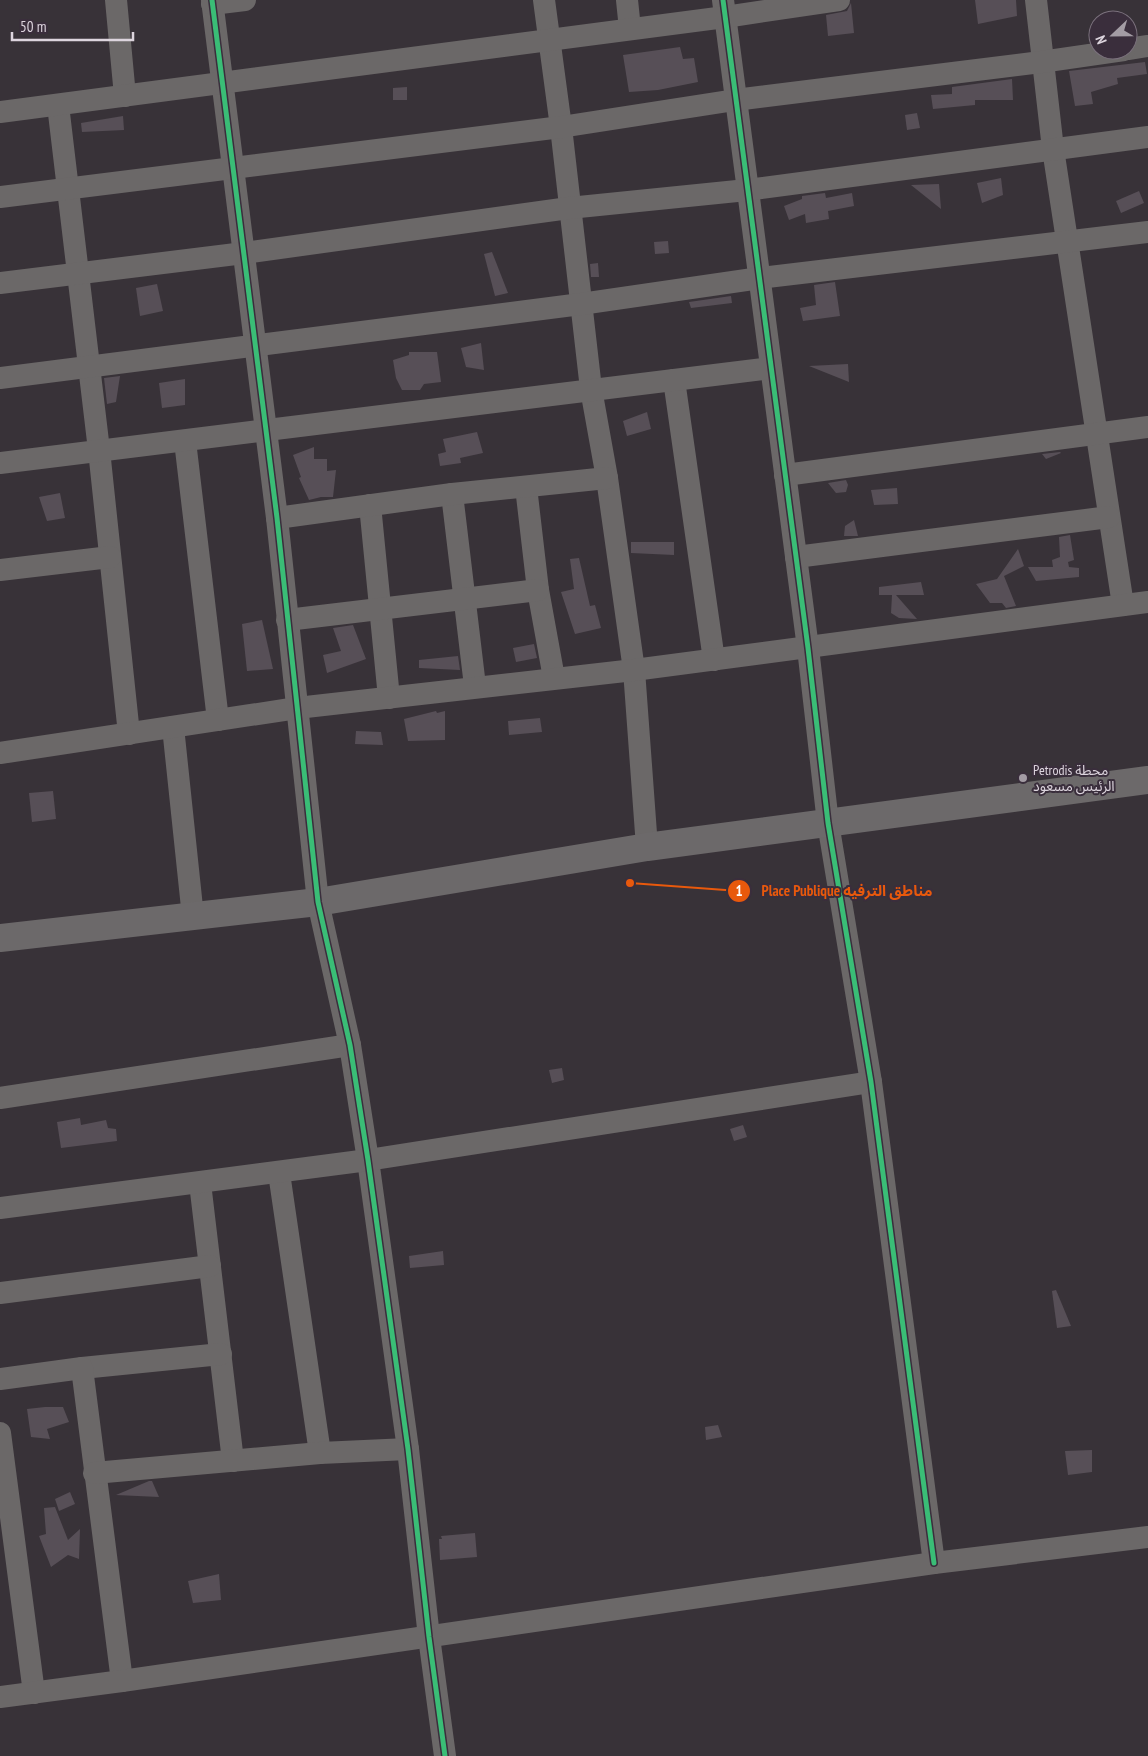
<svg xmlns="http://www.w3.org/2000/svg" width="1148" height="1756" font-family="'PT Sans Narrow','Noto Sans Arabic',sans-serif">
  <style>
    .building { fill: #574f57 }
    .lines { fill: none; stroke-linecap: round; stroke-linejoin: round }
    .minor { stroke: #6b6868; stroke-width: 22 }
    .major { stroke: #6c696a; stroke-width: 28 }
    .cycleway-casing { stroke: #3a2e3c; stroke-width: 8 }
    .cycleway { stroke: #3abd76; stroke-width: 5 }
    .poi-dot { fill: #a39ca4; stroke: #3a2e3c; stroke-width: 2 }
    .labels { text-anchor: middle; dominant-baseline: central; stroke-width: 4; stroke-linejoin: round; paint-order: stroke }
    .poi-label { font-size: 14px; fill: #ddd5de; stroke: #3a2e3c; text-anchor: start }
    .leader { fill: none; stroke: #e8590c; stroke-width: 2 }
    .callout-dot { fill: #e8590c; stroke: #3a2e3c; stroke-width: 2 }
    .mark-label { font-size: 15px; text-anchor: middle; font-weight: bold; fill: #fff }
    .callout-label { font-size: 15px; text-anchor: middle; font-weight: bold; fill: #e8590c; stroke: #3a2e3c; stroke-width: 4; stroke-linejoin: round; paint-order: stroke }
  </style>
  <rect width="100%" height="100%" fill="#383238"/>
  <g class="building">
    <polygon points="975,0 1016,0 1017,16 978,24"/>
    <polygon points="851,3 854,33 828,36 826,15 847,11"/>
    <polygon points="680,47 683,59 694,58 698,82 658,90 629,92 623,55"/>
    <polygon points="1145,62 1147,74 1117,78 1118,84 1091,92 1093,104 1075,106 1069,71"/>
    <polygon points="1012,79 1013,100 975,100 975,105 933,109 931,95 952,94 952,87"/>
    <polygon points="407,87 407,100 393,100 393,88"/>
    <polygon points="917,113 920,128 907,130 905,115"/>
    <polygon points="123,116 124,130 82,132 81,123"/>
    <polygon points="1001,178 1003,195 982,203 977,183"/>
    <polygon points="939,184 941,209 911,185"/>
    <polygon points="1139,191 1144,203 1121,213 1116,201"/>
    <polygon points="825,193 826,198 852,193 854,206 828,211 829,219 806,223 805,214 789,220 784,206 802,199 802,196"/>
    <polygon points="668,241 669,253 655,254 654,242"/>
    <polygon points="492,252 508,293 495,296 484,254"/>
    <polygon points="598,263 599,277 591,277 590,264"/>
    <polygon points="835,282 840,316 803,321 800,308 816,305 814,285"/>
    <polygon points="157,284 163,311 140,316 136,288"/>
    <polygon points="731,296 732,303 691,308 689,302"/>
    <polygon points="481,343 484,370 466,367 461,348"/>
    <polygon points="409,352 437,352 441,382 424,384 420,390 402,390 396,378 393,360 409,355"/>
    <polygon points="848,364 849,382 809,366"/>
    <polygon points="120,376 116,402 107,404 104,378"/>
    <polygon points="185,379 185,405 162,408 159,383"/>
    <polygon points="647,412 651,429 627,436 623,421"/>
    <polygon points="477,432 483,453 460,458 461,463 440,466 438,454 446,452 443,439"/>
    <polygon points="314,447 314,459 327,459 327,471 336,470 333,497 321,497 309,500 299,478 301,477 293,455"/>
    <polygon points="1060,452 1061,453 1046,459 1042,454"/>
    <polygon points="846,480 848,485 846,492 836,493 828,483"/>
    <polygon points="897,488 898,504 874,505 871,490"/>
    <polygon points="60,493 65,518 47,521 39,497"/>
    <polygon points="854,520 858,536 844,536 845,526"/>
    <polygon points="1070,535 1074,560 1068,562 1069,567 1079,568 1079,577 1036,581 1028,567 1053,567 1052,560 1060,557 1059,537"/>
    <polygon points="631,542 674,542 674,555 631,553"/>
    <polygon points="1018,549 1024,566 1004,576 1016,606 1006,608 1002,603 990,603 976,584 997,579"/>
    <polygon points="579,558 590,606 595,605 601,628 575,634 561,592 574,589 570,559"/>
    <polygon points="921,582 924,595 896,595 917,619 899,618 891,613 892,595 879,595 879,587"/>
    <polygon points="262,620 273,669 247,671 242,624"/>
    <polygon points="353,625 366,659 327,673 323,655 341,651 333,628"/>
    <polygon points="534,644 537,658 516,662 513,648"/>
    <polygon points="458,656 460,670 419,668 419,660"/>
    <polygon points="436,711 437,713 445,711 445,740 408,741 404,719"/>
    <polygon points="540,718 542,732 509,735 508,721"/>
    <polygon points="356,731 381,732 383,745 355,744"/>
    <polygon points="53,791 56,819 32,822 29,793"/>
    <polygon points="562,1068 564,1080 552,1083 549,1070"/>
    <polygon points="80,1118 81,1125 106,1120 108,1128 116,1129 117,1141 61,1148 57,1122"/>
    <polygon points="743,1125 747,1137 734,1141 730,1129"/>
    <polygon points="443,1251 444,1265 410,1268 409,1256"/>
    <polygon points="1056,1290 1071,1326 1057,1328 1052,1291"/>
    <polygon points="45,1407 63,1407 69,1422 47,1429 50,1439 31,1437 27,1409"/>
    <polygon points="718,1425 722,1437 706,1440 705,1427"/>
    <polygon points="1092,1450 1092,1472 1068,1475 1065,1451"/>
    <polygon points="152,1481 159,1497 116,1495 149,1481"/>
    <polygon points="70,1492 75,1504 59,1511 55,1499"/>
    <polygon points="55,1507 68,1540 80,1529 79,1559 68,1555 51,1567 39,1536 46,1534 44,1508"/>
    <polygon points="475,1533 477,1557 440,1560 439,1539 442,1539 441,1536"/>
    <polygon points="219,1574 221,1600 193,1603 188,1581"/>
  </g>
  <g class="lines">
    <g class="minor">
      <polyline points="116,0 125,96"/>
      <polyline points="212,0 277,518 318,902 350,1045 368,1160 408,1449 429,1637 445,1756"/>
      <polyline points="544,0 561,127 591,389 607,478 634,670 647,847"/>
      <polyline points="627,0 630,29"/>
      <polyline points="723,0 808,648 828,823 871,1082 934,1563"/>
      <polyline points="1036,0 1053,149 1123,605"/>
      <polyline points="212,4 245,0"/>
      <polyline points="1128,49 1148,46"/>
      <polyline points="58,105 99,450 129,734"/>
      <polyline points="0,112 725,17 839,0"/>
      <polyline points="0,197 561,127 735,100 1041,62 1124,50"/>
      <polyline points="0,283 244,253 569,208 747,190 1148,137"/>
      <polyline points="0,378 581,304 760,278 1148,232"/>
      <polyline points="674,380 714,660"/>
      <polyline points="185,441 218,720"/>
      <polyline points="0,463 771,368"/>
      <polyline points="785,475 1148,427"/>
      <polyline points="526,487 538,590 554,678"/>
      <polyline points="452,494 475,686"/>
      <polyline points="370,505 389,698"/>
      <polyline points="277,518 452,494 607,478"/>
      <polyline points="796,557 1109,517"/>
      <polyline points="0,570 110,557"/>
      <polyline points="287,620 538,590"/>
      <polyline points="173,727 193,917"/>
      <polyline points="0,753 297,708 634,670 1148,602"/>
      <polyline points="0,1098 350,1045"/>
      <polyline points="279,1173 320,1453"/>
      <polyline points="200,1183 233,1461"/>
      <polyline points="0,1208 368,1160 871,1082"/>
      <polyline points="0,1293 210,1266"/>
      <polyline points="82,1368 221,1354"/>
      <polyline points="0,1379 82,1368 122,1681"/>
      <polyline points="0,1433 34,1693"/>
      <polyline points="94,1473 320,1453 408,1449"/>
      <polyline points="0,1697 122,1681 934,1563 1148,1537"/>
    </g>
    <polyline class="major" points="0,938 318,902 647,847 1148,780"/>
    <defs>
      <g id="cycleway">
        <polyline points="212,0 277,518 318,902 350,1045 368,1160 408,1449 429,1637 445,1756"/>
        <polyline points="723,0 808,648 828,823 871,1082 934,1563"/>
      </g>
    </defs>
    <use href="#cycleway" class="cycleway-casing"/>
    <use href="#cycleway" class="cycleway"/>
  </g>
  <circle class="poi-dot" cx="1023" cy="778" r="5"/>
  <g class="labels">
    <g class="poi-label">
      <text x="1033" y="770">Petrodis محطة<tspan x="1033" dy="16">الرئيس مسعود</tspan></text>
    </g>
  </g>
  <path class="leader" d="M630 883L739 891"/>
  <g class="callout-dot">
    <circle cx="630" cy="883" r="5"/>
    <circle cx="739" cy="891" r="12"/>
  </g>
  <g class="mark-label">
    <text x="739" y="896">1</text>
  </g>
  <g class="callout-label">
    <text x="847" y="896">Place Publique مناطق الترفيه</text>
  </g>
  <g transform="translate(1113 35) rotate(248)"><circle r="24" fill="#3a2e3c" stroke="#7b717d"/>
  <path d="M0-4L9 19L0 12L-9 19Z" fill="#a39ca4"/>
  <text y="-8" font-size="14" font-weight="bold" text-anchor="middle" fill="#ddd5de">N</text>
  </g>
  <path d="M12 32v8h121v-8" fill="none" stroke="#ddd5de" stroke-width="2.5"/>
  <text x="20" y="32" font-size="15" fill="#ddd5de" stroke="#3a2e3c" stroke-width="4" paint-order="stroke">50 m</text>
</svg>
